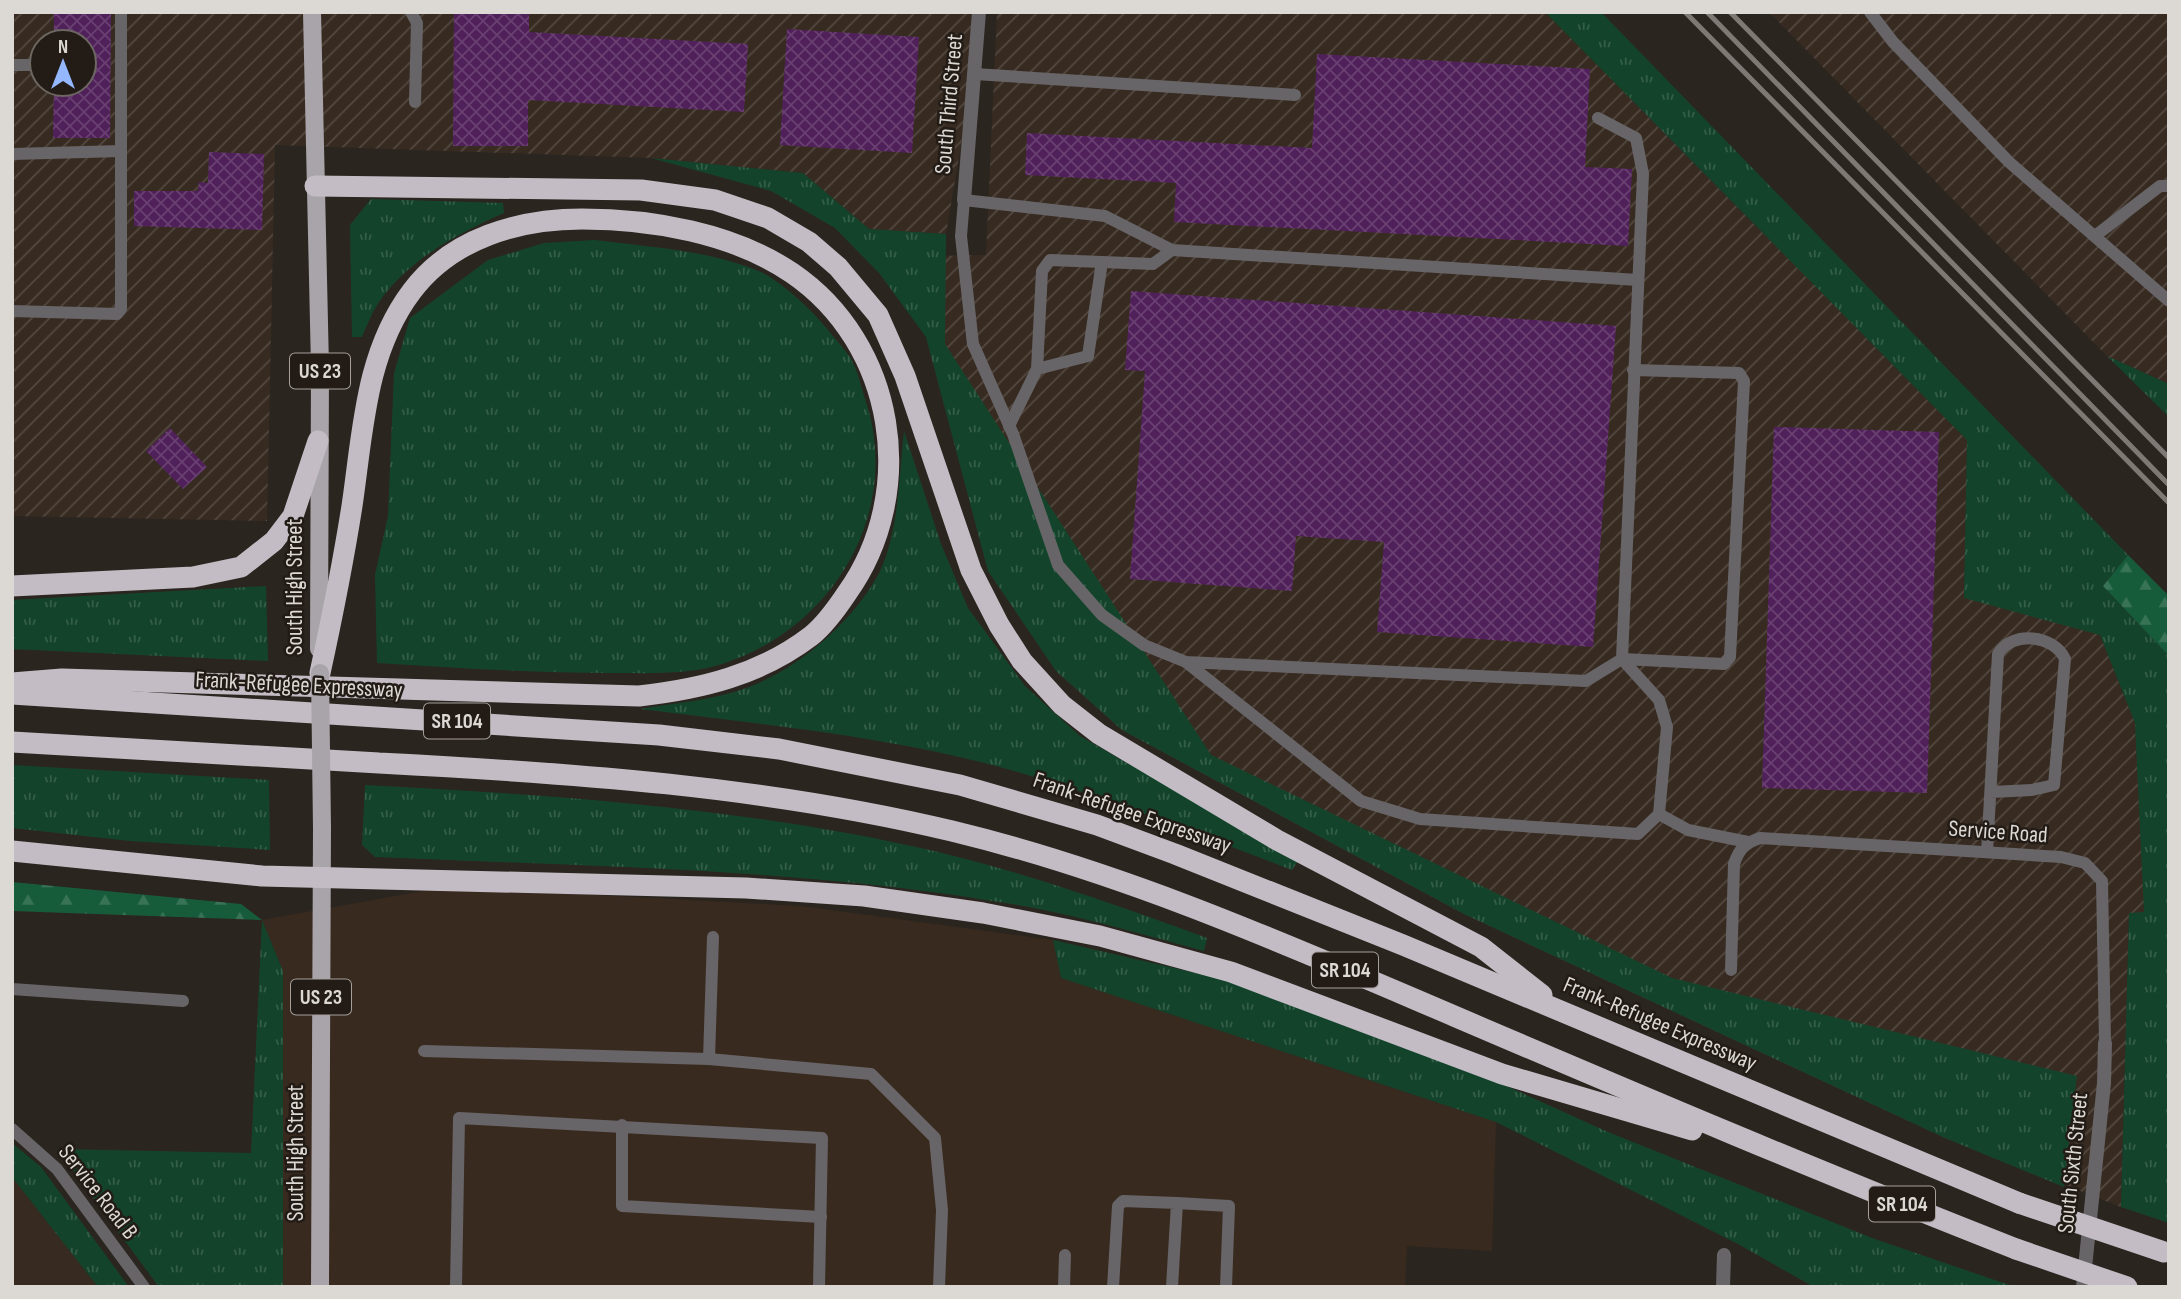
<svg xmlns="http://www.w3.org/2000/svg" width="2181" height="1299" font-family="'Sofia Sans Condensed',sans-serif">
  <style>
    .commercial { fill: #392a1f }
    .industrial { fill: url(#industrial-furrows); fill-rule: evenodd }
    .built { fill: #372b21 }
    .grass { fill: url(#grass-tufts) }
    .forest { fill: url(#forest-firs) }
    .building { fill: url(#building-cross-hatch) }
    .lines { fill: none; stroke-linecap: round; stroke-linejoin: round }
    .service { stroke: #686568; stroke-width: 12 }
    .minor { stroke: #686568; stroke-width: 14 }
    .primary { stroke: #a9a4aa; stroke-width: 18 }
    .motorway { stroke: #c3bcc5; stroke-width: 21 }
    .rail { stroke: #7e7974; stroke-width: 5 }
    .primary-bridge { stroke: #a9a4aa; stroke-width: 18 }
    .motorway-bridge { stroke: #c3bcc5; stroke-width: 21 }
    .labels { text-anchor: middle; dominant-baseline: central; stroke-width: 5; stroke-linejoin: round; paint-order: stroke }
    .shield { fill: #221b16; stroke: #a49f9b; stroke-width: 2 }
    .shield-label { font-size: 21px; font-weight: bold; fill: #dcd8d4 }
    .street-label { font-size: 23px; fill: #dcd8d4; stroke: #221b16 }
  </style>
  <defs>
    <pattern id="industrial-furrows" width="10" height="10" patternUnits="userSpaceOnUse" patternTransform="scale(1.75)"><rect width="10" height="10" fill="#372b21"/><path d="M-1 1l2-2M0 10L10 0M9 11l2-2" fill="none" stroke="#534940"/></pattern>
    <pattern id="grass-tufts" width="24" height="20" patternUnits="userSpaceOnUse" patternTransform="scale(1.75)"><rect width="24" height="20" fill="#13442b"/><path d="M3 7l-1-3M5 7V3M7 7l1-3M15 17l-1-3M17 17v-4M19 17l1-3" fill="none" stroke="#355e49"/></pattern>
    <pattern id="forest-firs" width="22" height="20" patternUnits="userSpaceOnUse" patternTransform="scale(1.75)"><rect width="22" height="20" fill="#175c3a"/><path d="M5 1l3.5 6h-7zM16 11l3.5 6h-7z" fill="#387356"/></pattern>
    <pattern id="building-cross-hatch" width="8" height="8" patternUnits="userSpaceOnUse" patternTransform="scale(1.75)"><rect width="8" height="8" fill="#50205a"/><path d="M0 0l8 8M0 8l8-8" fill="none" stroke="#694071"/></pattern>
  </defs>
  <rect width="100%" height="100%" fill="#2b251f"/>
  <polygon class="commercial" points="445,887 801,906 1053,940 1061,978 1496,1122 1492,1251 1407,1246 1405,1287 283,1287 283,971 262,920"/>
  <g class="industrial">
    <path d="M12,12H983L946,234L869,229L803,173L651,158L275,145L267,521L12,516ZM42,42H84V84H42Z"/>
    <polygon points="997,12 1545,12 1967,440 1964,597 2100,635 2135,723 2145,913 2129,914 2121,1207 1945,1138 1464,914 1122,730 1056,671 926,336 927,256 986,255"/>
    <polygon points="1769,12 2169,12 2169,384 2107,356"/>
  </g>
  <polygon class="built" points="12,1177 98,1287 12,1287"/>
  <g class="grass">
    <polygon points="1545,12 1601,12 2128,555 2103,586 2169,656 2169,1223 2121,1207 2129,913 2144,912 2135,723 2100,635 1964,598 1967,440"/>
    <polygon points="651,158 803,173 869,229 946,234 945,344 1211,755 1672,978 2077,1076 2064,1187 1945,1138 1464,914 1122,730 1056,671 988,571 926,337 879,273 835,228 771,191"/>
    <path d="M371,199L503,203L504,213C457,234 409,259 379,302C372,312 367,326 362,337H352L350,225Z"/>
    <path d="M595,240C649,247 709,250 761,272C782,282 814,312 828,330C836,340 845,349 851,359C858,371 861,387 865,399C903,511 834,627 725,663C691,675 650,673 614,673C535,673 456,668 377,663L375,575L388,516L394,373L410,318L488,260L544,243Z"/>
    <polygon points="2107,356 2169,384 2169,417"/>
    <path d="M904,431L941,544L968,608L1025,686L1080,736L1298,861L1292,870C1195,833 1097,793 996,766C880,735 759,724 640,709C676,703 715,700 749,687C799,668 850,624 877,577C899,537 899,476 904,431Z"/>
    <polygon points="266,586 268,661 12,649 12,600"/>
    <polygon points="12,765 269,780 270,850 130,841 12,828"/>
    <path d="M365,785C556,795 747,808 934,851C1027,873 1117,905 1207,938L1204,951C1148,936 1091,919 1034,908C818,868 595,867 375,857L362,845Z"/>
    <polygon points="262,920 283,971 283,1287 159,1287 57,1149 251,1153"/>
    <polygon points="1053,940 1226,980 1502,1084 1608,1132 1872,1238 2015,1287 1814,1287 1738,1244 1496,1122 1061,978"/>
    <polygon points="12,1143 41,1167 129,1287 98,1287 12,1177"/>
  </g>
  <g class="forest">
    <polygon points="2128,555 2169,596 2169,656 2103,586"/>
    <polygon points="12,882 241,904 262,920 12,911"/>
  </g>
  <g class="building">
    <polygon points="54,12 111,12 110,138 53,138 54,84 84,84 84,42 54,42"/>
    <polygon points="454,12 529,12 529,32 748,44 744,112 528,100 528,146 453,146"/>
    <polygon points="787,29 919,37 912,153 780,145"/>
    <polygon points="1317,54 1590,69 1585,167 1632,169 1628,246 1174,222 1176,183 1025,175 1027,133 1312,148"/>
    <polygon points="209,152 264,154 262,230 134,226 134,191 198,191 199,182 208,183"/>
    <polygon points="1131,291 1616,326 1593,647 1377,632 1384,542 1296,536 1292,591 1130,579 1145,371 1125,370"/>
    <polygon points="1774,427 1939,432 1927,793 1762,788"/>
    <polygon points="170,428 207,467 183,489 146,451"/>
  </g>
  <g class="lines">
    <g class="service">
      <polyline points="411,12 417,23 415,102"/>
      <polyline points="1870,12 1893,42 2009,162 2169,301"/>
      <polyline points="12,65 32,65"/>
      <polyline points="975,74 1295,95"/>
      <polyline points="1598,118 1636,138 1643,174 1622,659 1586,681 1186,662 1144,645 1102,615 1058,565 1013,434 973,344 961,236 964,200 1105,216 1172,250 1638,280"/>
      <polyline points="12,154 121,151"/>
      <polyline points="2095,236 2160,186 2169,186"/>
      <polyline points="1102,262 1153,264 1172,250"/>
      <polyline points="12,311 117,314 121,309 121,12"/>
      <polyline points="1009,426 1037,369 1042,271 1050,260 1102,262 1088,356 1037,369"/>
      <polyline points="1622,659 1724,664 1730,657 1744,381 1739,373 1633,370"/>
      <polyline points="1186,662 1361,801 1420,819 1638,834 1659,814 1667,727 1659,700 1622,659"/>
      <polyline points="1659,814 1688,830 1748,842"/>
      <path d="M1987,852L1998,654C2012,630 2054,635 2065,659L2054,785L2032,790L1991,792"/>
      <path d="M1731,970L1734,864C1739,849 1745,843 1760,838L2061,857L2085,863L2102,881L2105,1043"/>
      <polyline points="12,989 183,1001"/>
      <polyline points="424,1051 709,1059 871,1074 935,1138 942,1210 939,1287"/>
      <polyline points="709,1059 713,937"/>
      <polyline points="622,1125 622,1206 821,1217"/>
      <polyline points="12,1129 57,1169 144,1287"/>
      <polyline points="1177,1203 1229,1206 1226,1287"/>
      <polyline points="456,1287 459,1118 822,1138 819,1287"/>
      <polyline points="1064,1287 1065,1255"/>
      <polyline points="1113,1287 1118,1206 1123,1201 1177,1203 1172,1287"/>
    </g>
    <g class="minor">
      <polyline points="964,200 979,12"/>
      <polyline points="1723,1287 1724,1255"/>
      <polyline points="2083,1287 2104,1083 2105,1043"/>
    </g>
    <g class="primary">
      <polyline points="312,12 320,367 319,649"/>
      <polyline points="320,1287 322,828"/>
    </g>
    <g class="motorway">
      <polyline points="315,186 641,190 715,200 768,218 809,242 838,267 878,315 905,376 971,570 999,625 1022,661 1062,705 1099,734 1277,840 1481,947 1542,995"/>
      <polyline points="12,586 193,577 241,567 274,541 293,516 318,441"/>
      <path d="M12,683L62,679L639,696C701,689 760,675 811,636C825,625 837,608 847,593C919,492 896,344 792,273C733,233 652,219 582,219C519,219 452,238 412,291C365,353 363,432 352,506C343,563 332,618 320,673"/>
      <polyline points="12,694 659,735 779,749 960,785 1097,825 1175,854 1403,945 2019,1203"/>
      <path d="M12,742C135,749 257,756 379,763C571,773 764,786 952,831C1126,873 1290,946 1454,1016C1641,1096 1827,1175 2016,1249"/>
      <polyline points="12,851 262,876 746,888 864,896 983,913 1100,936 1231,972 1502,1074 1692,1130"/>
    </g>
    <g class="rail">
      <polyline points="1685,12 2169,503"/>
      <polyline points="1707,12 2169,485"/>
      <polyline points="1730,12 2169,458"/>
    </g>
    <polyline class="primary-bridge" points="320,673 322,828"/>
    <g class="motorway-bridge">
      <polyline points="2019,1203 2164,1252"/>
      <polyline points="2016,1249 2127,1287"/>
    </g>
  </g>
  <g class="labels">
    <g class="shield">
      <rect x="290" y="353.5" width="60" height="35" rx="5"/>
      <rect x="424" y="703.5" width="66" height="35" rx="5"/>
      <rect x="1312" y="952.5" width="66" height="35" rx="5"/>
      <rect x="291" y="979.5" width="60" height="35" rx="5"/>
      <rect x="1869" y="1186.5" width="66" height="35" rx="5"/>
    </g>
    <g class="shield-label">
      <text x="320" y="371">US 23</text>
      <text x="457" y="721">SR 104</text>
      <text x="1345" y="970">SR 104</text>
      <text x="321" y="997">US 23</text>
      <text x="1902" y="1204">SR 104</text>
    </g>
    <g class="street-label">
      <text transform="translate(949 104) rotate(-85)">South Third Street</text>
      <text transform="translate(295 587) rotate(-90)">South High Street</text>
      <text transform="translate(299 685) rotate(3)">Frank-Refugee Expressway</text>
      <text transform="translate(1132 813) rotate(19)">Frank-Refugee Expressway</text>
      <text transform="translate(1998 832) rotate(4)">Service Road</text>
      <text transform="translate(1660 1024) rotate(23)">Frank-Refugee Expressway</text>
      <text transform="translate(296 1153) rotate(-90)">South High Street</text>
      <text transform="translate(2073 1163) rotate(-84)">South Sixth Street</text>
      <text transform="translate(98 1192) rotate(52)">Service Road B</text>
    </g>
  </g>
  <rect width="2181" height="1299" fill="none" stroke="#dcd8d4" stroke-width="28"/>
  <g transform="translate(63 63)"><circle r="33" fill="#221b16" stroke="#6c6762" stroke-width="2"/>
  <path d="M0-5L12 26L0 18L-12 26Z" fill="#94b7fd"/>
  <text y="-10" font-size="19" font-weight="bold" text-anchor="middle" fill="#dcd8d4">N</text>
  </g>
</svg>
